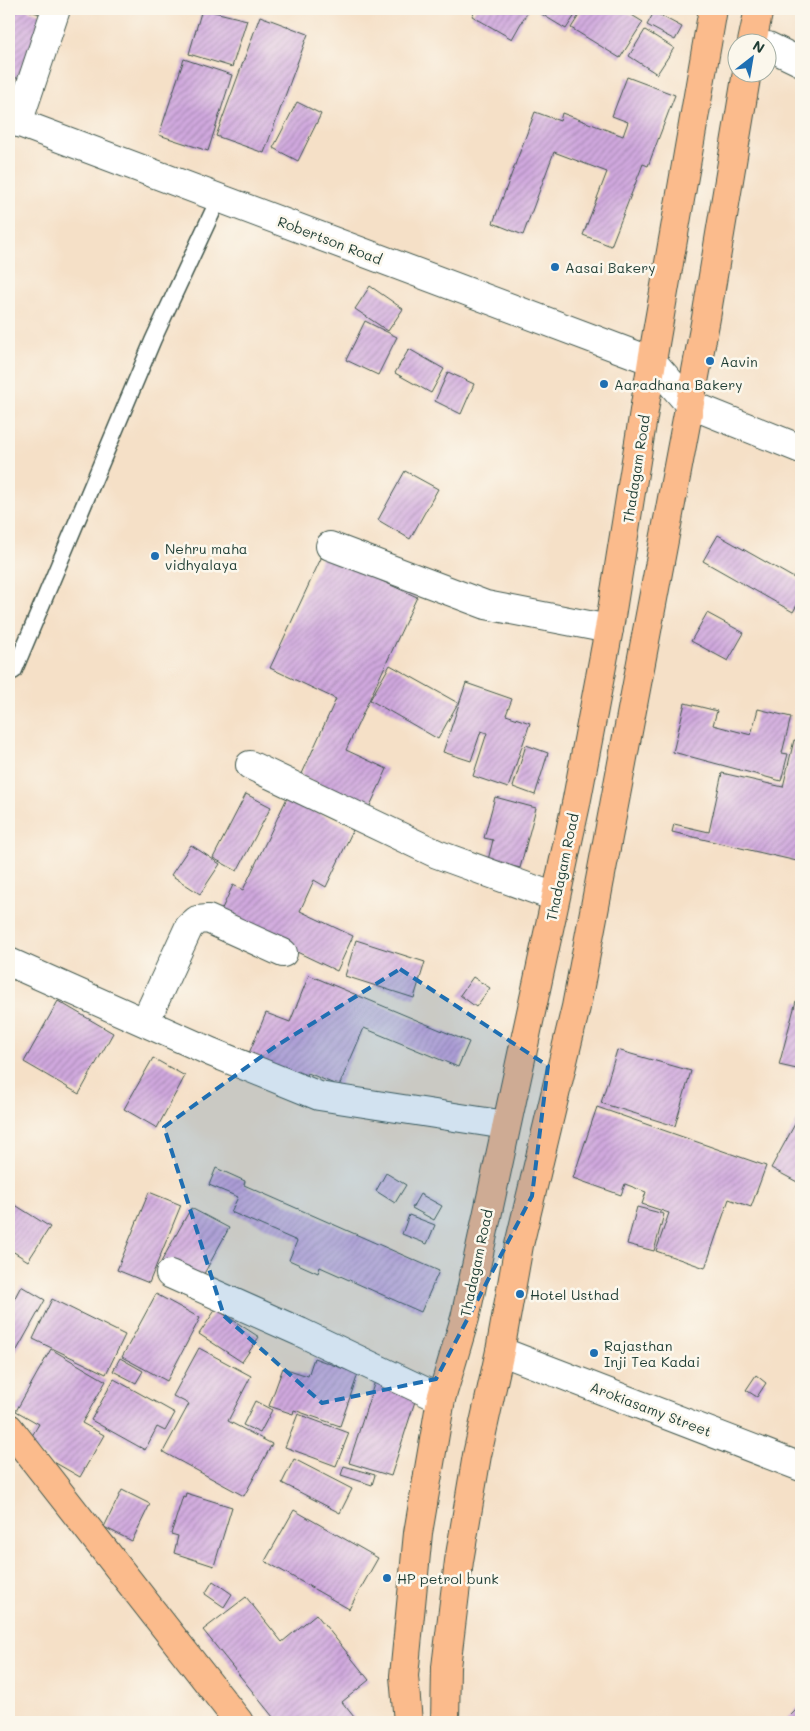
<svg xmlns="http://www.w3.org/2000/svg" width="810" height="1731" font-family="Mali,sans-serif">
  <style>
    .building { fill: url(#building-hatch) }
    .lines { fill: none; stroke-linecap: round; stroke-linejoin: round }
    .lane-casing { stroke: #3f554a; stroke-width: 18 }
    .street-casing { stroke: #3f554a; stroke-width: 30 }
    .primary-casing { stroke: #3f554a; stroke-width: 30 }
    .lane { stroke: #fff; stroke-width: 15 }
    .street { stroke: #fff; stroke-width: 28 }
    .primary { stroke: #fbbb8c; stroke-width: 28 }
    .marked { fill: #1f6fb2; fill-opacity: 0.2; stroke: #1f6fb2; stroke-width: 4; stroke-dasharray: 10 6; stroke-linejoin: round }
    .poi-dot { fill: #1f6fb2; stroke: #fbf7ec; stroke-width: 2 }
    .labels { text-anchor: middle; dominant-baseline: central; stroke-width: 5; stroke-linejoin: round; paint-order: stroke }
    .street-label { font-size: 14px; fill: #1f3d34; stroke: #fbf7ec }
    .poi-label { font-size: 14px; fill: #1f3d34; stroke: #fbf7ec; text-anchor: start }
  </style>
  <defs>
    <pattern id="building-hatch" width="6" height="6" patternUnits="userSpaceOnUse" patternTransform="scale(1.25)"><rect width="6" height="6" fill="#d0a8de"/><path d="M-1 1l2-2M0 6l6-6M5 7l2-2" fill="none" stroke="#a88ab5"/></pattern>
  </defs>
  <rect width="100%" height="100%" fill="#fbf7ec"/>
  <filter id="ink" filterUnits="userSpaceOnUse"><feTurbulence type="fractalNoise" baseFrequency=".02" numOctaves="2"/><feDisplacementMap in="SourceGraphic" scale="10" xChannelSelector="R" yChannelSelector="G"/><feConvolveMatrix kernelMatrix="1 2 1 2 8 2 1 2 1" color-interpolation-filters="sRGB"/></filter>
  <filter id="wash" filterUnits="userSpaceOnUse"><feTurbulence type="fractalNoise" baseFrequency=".0096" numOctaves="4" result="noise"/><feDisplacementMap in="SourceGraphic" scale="20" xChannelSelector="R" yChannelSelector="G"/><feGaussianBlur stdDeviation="1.12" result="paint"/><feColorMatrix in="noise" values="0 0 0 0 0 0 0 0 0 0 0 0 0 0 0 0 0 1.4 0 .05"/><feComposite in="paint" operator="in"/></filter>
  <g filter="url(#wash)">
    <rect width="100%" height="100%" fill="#f5e0c7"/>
    <g id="blocks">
      <g class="building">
        <polygon points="9,9 25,9 48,17 24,81 9,75"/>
        <polygon points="202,9 247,20 232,67 189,54"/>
        <polygon points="476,9 529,9 512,39 472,16"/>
        <polygon points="540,9 579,9 566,29 538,12"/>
        <polygon points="583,9 622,9 643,22 620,58 571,28"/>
        <polygon points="654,12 682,27 675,40 647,25"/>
        <polygon points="260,16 308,34 264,153 216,136"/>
        <polygon points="645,30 674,48 657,74 629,56"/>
        <polygon points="184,59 232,75 208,151 159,135"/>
        <polygon points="627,77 675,95 648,166 643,164 611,246 583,235 607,172 554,152 523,235 493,223 535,112 560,121 562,113 623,136 628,122 612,116"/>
        <polygon points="297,102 321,114 298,161 273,148"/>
        <polygon points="370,286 403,309 388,331 355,309"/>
        <polygon points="365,321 397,337 378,375 346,360"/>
        <polygon points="409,349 444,369 431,393 395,373"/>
        <polygon points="448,372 474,384 461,414 435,401"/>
        <polygon points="405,471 438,489 410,539 378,520"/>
        <polygon points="718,535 801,582 801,598 793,612 703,561"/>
        <polygon points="323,554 417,597 346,750 387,769 369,808 301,776 336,699 270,668"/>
        <polygon points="707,613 744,633 728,661 691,641"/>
        <polygon points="390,665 458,703 438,739 370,700"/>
        <polygon points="466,683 512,699 506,715 530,723 508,788 473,776 487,733 481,731 471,761 443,752"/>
        <polygon points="685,703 717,711 713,725 751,735 758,709 791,717 782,753 788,754 781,781 673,752"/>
        <polygon points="794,740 801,741 801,862 672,832 674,824 709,832 722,773 783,787"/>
        <polygon points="526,745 548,753 535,795 513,787"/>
        <polygon points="246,794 271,807 237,871 213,858"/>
        <polygon points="495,797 536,808 520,868 488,860 493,840 484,838"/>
        <polygon points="287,798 353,830 326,887 314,880 300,911 353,936 337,971 219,915 233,885 243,890"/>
        <polygon points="191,845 220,864 200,894 171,875"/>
        <polygon points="356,940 425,962 414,998 345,976"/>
        <polygon points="309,975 469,1042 458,1067 364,1028 339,1086 308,1073 304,1082 247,1058 266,1013 290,1022"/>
        <polygon points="473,977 490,988 476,1007 460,995"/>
        <polygon points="58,1001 113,1033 79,1094 24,1062"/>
        <polygon points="796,1001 801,1003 801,1070 779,1065"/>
        <polygon points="617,1050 691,1071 675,1126 601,1103"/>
        <polygon points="153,1058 185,1076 157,1128 124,1109"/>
        <polygon points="597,1107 766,1166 751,1207 729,1199 705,1268 656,1251 669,1213 642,1204 646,1192 625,1184 621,1195 573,1178"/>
        <polygon points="801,1113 801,1184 771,1168"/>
        <polygon points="216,1168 245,1181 244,1185 439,1271 421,1312 320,1267 318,1273 289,1260 297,1241 231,1212 238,1197 209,1185"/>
        <polygon points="386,1173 406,1185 395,1203 376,1191"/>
        <polygon points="149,1192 181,1205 149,1283 117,1270"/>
        <polygon points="420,1194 442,1206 434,1220 412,1208"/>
        <polygon points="9,1201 50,1227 28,1261 9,1249"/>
        <polygon points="637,1207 664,1214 654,1251 627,1244"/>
        <polygon points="191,1208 229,1228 199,1283 161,1262"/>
        <polygon points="409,1215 435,1225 427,1244 402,1234"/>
        <polygon points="21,1286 45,1300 12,1359 9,1357 9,1309"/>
        <polygon points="156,1294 200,1318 167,1381 122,1357"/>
        <polygon points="52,1299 125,1335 106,1374 33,1339"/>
        <polygon points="216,1309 259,1337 242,1362 199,1334"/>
        <polygon points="199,1348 251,1376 228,1421 272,1444 244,1496 163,1452 189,1404 173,1396"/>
        <polygon points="51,1349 106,1381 82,1423 104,1435 80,1477 26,1446 39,1424 16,1411"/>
        <polygon points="120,1358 143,1371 136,1383 113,1371"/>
        <polygon points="314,1358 358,1374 340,1426 294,1410 293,1414 269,1406 283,1368 308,1376"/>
        <polygon points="756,1375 766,1383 757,1397 746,1390"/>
        <polygon points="114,1379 175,1413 165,1431 157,1427 145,1450 91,1420"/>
        <polygon points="375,1381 417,1395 391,1476 349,1463"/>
        <polygon points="255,1401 272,1410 260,1433 243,1425"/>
        <polygon points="298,1414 349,1433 336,1466 285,1447"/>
        <polygon points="294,1459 352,1489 340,1513 282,1483"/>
        <polygon points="344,1466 375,1475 372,1485 341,1475"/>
        <polygon points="122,1490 150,1504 132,1541 104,1527"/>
        <polygon points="186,1493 232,1507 214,1566 174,1553 178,1536 171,1534 183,1496 185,1497"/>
        <polygon points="294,1510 378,1558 349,1609 265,1561"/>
        <polygon points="213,1581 232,1594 224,1607 205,1594"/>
        <polygon points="246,1597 282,1642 316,1614 369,1680 342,1702 358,1722 277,1722 203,1630"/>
        <polygon points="801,1705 801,1722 784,1722"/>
      </g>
    </g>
  </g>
  <g filter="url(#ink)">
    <use href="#blocks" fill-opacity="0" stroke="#3f554a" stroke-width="1"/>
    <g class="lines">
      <defs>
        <polyline id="lane" points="14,671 153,340 219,198"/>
        <g id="street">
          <polyline points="768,46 801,62"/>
          <polyline points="9,119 652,361 689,404 801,449"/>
          <polyline points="18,123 56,9"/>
          <polyline points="330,546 486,605 609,629"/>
          <polyline points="250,765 437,854 555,897"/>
          <polyline points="9,962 211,1052 319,1096 506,1125"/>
          <polyline points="145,1022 189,927 197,920 208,919 283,953"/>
          <polyline points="170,1274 300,1332 441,1399"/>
          <polyline points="500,1351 801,1467"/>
        </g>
        <g id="primary">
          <polyline points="752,42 759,9"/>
          <polyline points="9,1428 239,1722"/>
          <polyline points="408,1722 404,1676 418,1533 441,1399 465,1318 576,804 609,629 652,361 713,9"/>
          <polyline points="445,1722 446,1667 459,1561 477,1455 500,1351 519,1245 576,1007 706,318 747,72"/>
        </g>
      </defs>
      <use href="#lane" class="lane-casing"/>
      <use href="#street" class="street-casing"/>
      <use href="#primary" class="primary-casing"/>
      <use href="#lane" class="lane"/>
      <use href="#street" class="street"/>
      <use href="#primary" class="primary"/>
    </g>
  </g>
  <path class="marked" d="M400,969L548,1066L532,1196L436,1379L322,1403L224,1316L164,1127L276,1046Z"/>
  <g class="poi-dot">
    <circle cx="555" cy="267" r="5"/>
    <circle cx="710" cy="361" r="5"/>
    <circle cx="604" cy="384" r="5"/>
    <circle cx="155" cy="556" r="5"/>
    <circle cx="520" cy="1294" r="5"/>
    <circle cx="594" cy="1353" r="5"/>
    <circle cx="387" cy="1578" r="5"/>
  </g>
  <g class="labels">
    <g class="street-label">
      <text transform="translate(330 240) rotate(21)">Robertson Road</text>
      <text transform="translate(636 469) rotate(-81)">Thadagam Road</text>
      <text transform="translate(562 867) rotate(-78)">Thadagam Road</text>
      <text transform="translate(476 1263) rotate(-78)">Thadagam Road</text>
      <text transform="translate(651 1409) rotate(21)">Arokiasamy Street</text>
    </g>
    <g class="poi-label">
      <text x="565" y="267">Aasai Bakery</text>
      <text x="720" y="361">Aavin</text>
      <text x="614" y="384">Aaradhana Bakery</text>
      <text x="165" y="548">Nehru maha<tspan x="165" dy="16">vidhyalaya</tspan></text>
      <text x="530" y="1294">Hotel Usthad</text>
      <text x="604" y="1345">Rajasthan<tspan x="604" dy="16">Inji Tea Kadai</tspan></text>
      <text x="397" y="1578">HP petrol bunk</text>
    </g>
  </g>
  <rect width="810" height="1731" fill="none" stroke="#fbf7ec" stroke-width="30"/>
  <g transform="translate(752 58) rotate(31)"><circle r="24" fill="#fbf7ec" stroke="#a3ada2"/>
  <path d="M0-4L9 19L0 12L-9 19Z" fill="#1f6fb2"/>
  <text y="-8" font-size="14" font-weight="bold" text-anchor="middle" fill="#1f3d34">N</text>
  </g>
</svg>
